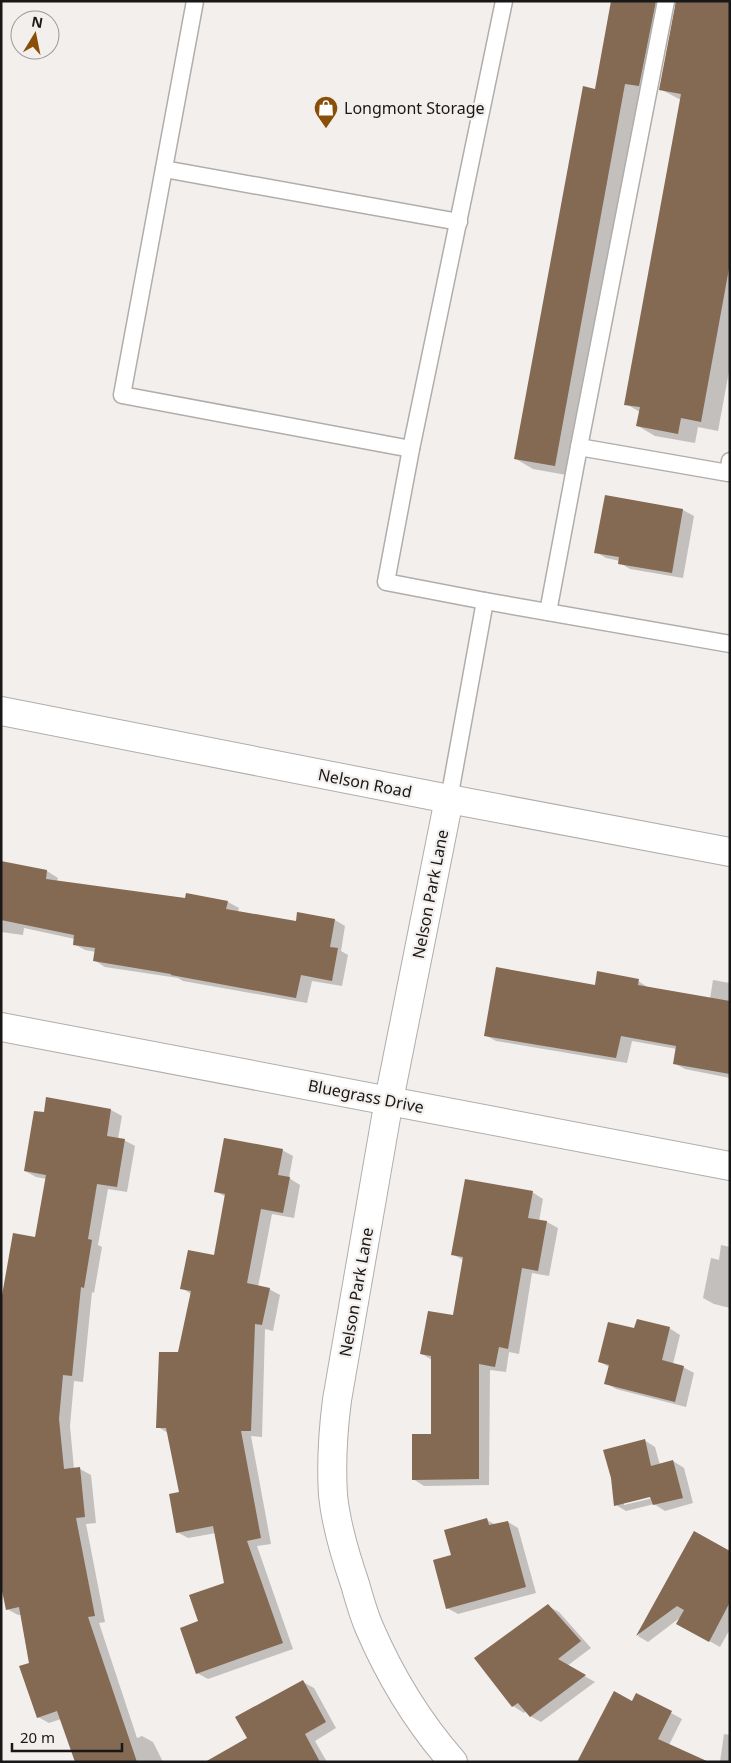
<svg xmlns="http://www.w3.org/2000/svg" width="731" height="1763" font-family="'Noto Sans',sans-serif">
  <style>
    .shadow { fill: #0003; fill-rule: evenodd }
    .building { fill: #846953 }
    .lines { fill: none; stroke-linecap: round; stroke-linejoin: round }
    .lane-casing { stroke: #b0adaa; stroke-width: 19 }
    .street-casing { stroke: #b0adaa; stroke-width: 30 }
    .secondary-casing { stroke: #b0adaa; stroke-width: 30 }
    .lane { stroke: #fff; stroke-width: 16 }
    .street { stroke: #fff; stroke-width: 28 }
    .secondary { stroke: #fff; stroke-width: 28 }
    .labels { text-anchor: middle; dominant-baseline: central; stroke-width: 4.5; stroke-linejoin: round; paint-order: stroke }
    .poi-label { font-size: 16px; fill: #191818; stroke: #f3efed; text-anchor: start }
    .street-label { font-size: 16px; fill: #191818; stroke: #f3efed }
  </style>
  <rect width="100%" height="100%" fill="#f3efed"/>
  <g class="shadow">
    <polygon points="612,1 730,1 730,366 718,431 698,427 695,443 655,436 638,426 640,412 626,404 681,100 660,89 676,4 673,9 656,96 642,93 572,476 533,469 516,459 596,90"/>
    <polygon points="606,496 683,510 694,516 683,578 630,569 620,563 620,561 606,558 596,552"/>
    <polygon points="1,862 47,871 58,878 57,881 186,900 187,894 228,902 239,908 238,912 297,923 335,920 345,926 341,951 348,955 342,986 312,981 307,1003 183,981 178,978 105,967 94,960 96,952 85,950 74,944 75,939 24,928 23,935 1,932"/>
    <polygon points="713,980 730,983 730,1078 685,1069 674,1063 677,1049 632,1041 627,1063 496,1041 485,1035 596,986 638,981 649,988 710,999"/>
    <polygon points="47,1099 111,1110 122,1116 118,1139 124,1140 135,1146 127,1192 108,1189 98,1245 102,1247 94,1293 92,1292 83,1382 74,1381 70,1426 74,1469 80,1469 91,1475 96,1523 86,1524 105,1622 99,1623 137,1738 142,1736 153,1742 163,1762 76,1762 61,1719 49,1723 38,1717 21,1615 18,1615 7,1609 36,1238 47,1179 36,1177 25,1171 45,1113"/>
    <polygon points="282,1150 293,1156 289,1178 300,1185 294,1218 272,1214 258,1287 269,1289 280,1295 273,1331 265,1329 262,1437 251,1436 271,1544 257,1546 293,1649 208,1679 197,1673 200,1622 225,1584 216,1533 188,1538 177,1532 180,1493 168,1433 158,1427 179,1354 191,1294 182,1288 215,1256 226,1197 215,1191"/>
    <polygon points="532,1192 543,1199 539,1221 547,1222 558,1228 549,1276 532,1273 519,1354 509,1352 506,1372 490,1370 489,1485 424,1486 413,1479 432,1435 432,1360 422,1354 454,1316 463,1260 452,1254"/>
    <polygon points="721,1245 730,1247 730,1308 714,1304 703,1298 711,1258 719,1260"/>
    <polygon points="669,1328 680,1335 673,1364 683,1367 694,1373 686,1407 616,1389 606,1383 609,1367 600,1362 635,1330"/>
    <path d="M644,1440L655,1447L660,1465L673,1461L684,1468L693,1503L665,1511L654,1504L626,1511L616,1505ZM656,1494L657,1497L624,1505V1502Z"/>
    <polygon points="487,1520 496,1525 508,1522 518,1528 536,1593 458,1614 447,1608 453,1556"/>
    <polygon points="695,1533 730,1552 730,1629 720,1647 677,1623 681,1617 648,1642 638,1636"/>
    <polygon points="548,1606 559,1612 591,1648 567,1666 595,1682 541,1722 530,1716 526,1711 524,1713 513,1706"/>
    <polygon points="303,1682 314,1688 336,1728 315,1741 327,1762 250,1762 248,1739"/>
    <polygon points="637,1694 682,1719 669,1745 668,1762"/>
    <polygon points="724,1734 730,1735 730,1762 720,1762"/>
  </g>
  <g class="building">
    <polygon points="611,1 656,1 639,86 625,84 555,466 514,459 583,86 595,89"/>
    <polygon points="676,1 730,1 730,263 701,422 681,418 678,434 636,426 640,407 624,405 681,94 659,90"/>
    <polygon points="605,495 683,509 672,573 618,564 619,557 594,553"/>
    <polygon points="1,861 47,870 46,879 185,898 186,893 228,901 226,909 296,921 297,912 335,919 330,947 338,948 332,981 301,975 296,998 171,975 171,974 93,961 95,948 73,945 74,935 1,920"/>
    <polygon points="496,967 595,985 597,971 639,979 638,985 730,1001 730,1074 673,1064 676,1046 621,1036 616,1058 484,1036"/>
    <polygon points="46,1097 111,1109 107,1136 125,1139 117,1187 97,1184 88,1239 92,1240 84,1288 81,1287 72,1376 63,1375 59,1419 64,1469 80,1467 85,1517 76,1518 95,1616 88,1617 137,1762 75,1762 57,1711 37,1718 19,1666 29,1663 19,1607 6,1610 1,1586 1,1301 13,1233 35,1237 46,1175 24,1171 34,1111 44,1112"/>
    <polygon points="224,1138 283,1149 278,1175 290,1177 283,1213 261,1209 247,1283 270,1288 262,1325 255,1324 251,1431 241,1431 261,1538 247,1541 283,1643 196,1674 180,1628 198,1621 189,1595 224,1583 213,1526 176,1533 169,1494 179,1492 166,1428 156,1428 159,1352 178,1352 191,1291 180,1289 188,1250 214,1255 225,1194 214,1192"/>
    <polygon points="465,1179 533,1191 528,1218 547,1221 538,1271 522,1268 508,1349 499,1347 495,1367 479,1364 479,1479 412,1480 412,1434 431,1434 431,1356 420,1354 428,1311 453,1315 463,1257 451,1255"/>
    <polygon points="637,1319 670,1327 662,1360 684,1366 675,1402 604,1384 609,1365 598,1362 608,1322 634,1328"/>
    <polygon points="645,1439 651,1466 673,1460 683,1498 653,1505 650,1497 614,1506 611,1478 603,1450"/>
    <polygon points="487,1518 489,1525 508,1521 526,1587 446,1609 433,1560 451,1555 444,1530"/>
    <polygon points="694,1531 730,1551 730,1602 709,1642 676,1624 684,1610 677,1606 636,1636"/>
    <polygon points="548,1604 581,1641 558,1659 586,1675 530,1717 518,1703 512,1707 474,1658"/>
    <polygon points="303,1680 326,1722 305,1734 320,1762 205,1762 247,1738 235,1717"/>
    <polygon points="614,1691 632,1701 636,1693 672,1711 658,1739 709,1762 577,1762"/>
  </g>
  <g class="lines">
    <defs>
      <g id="lane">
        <polyline points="195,1 122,395 411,449"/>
        <polyline points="504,1 411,449 386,582 485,601 730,644"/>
        <polyline points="666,1 579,447 728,473 730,461"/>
        <polyline points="164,169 459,222"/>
        <polyline points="548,612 579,447"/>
        <polyline points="449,799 485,601"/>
      </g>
      <g id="street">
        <path d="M449,799L389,1100L337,1400C333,1431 331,1463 333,1495C336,1525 345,1555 355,1584C359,1598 363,1613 369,1627C390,1676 418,1722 453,1762"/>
        <polyline points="1,1027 730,1166"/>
      </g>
      <polyline id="secondary" points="1,711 449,799 730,852"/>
    </defs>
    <use href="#lane" class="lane-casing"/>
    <use href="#street" class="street-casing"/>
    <use href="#secondary" class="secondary-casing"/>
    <use href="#lane" class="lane"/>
    <use href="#street" class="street"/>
    <use href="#secondary" class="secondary"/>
  </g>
  <defs>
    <symbol id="shop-pin" viewBox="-11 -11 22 30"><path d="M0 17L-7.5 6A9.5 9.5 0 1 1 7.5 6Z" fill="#894e08" stroke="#f3efed"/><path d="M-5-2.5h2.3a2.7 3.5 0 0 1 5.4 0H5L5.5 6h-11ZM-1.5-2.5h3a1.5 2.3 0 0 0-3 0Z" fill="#fff"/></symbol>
  </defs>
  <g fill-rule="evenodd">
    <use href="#shop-pin" x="312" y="94" width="28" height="38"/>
  </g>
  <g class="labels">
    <g class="poi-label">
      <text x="344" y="108">Longmont Storage</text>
    </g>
    <g class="street-label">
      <text transform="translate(365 783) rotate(11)">Nelson Road</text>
      <text transform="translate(430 894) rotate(-79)">Nelson Park Lane</text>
      <text transform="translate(366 1096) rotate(11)">Bluegrass Drive</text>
      <text transform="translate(356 1292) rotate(-80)">Nelson Park Lane</text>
    </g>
  </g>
  <rect width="731" height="1763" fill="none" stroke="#191818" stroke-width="5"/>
  <g transform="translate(35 35) rotate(10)"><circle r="24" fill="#f3efed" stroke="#9c9998"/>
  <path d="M0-4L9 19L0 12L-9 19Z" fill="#894e08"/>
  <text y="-8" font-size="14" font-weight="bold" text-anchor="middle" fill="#191818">N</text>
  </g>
  <path d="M12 1743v8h110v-8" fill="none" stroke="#191818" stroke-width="2.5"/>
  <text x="20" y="1743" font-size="15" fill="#191818" stroke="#f3efed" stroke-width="4" paint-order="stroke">20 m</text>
</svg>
